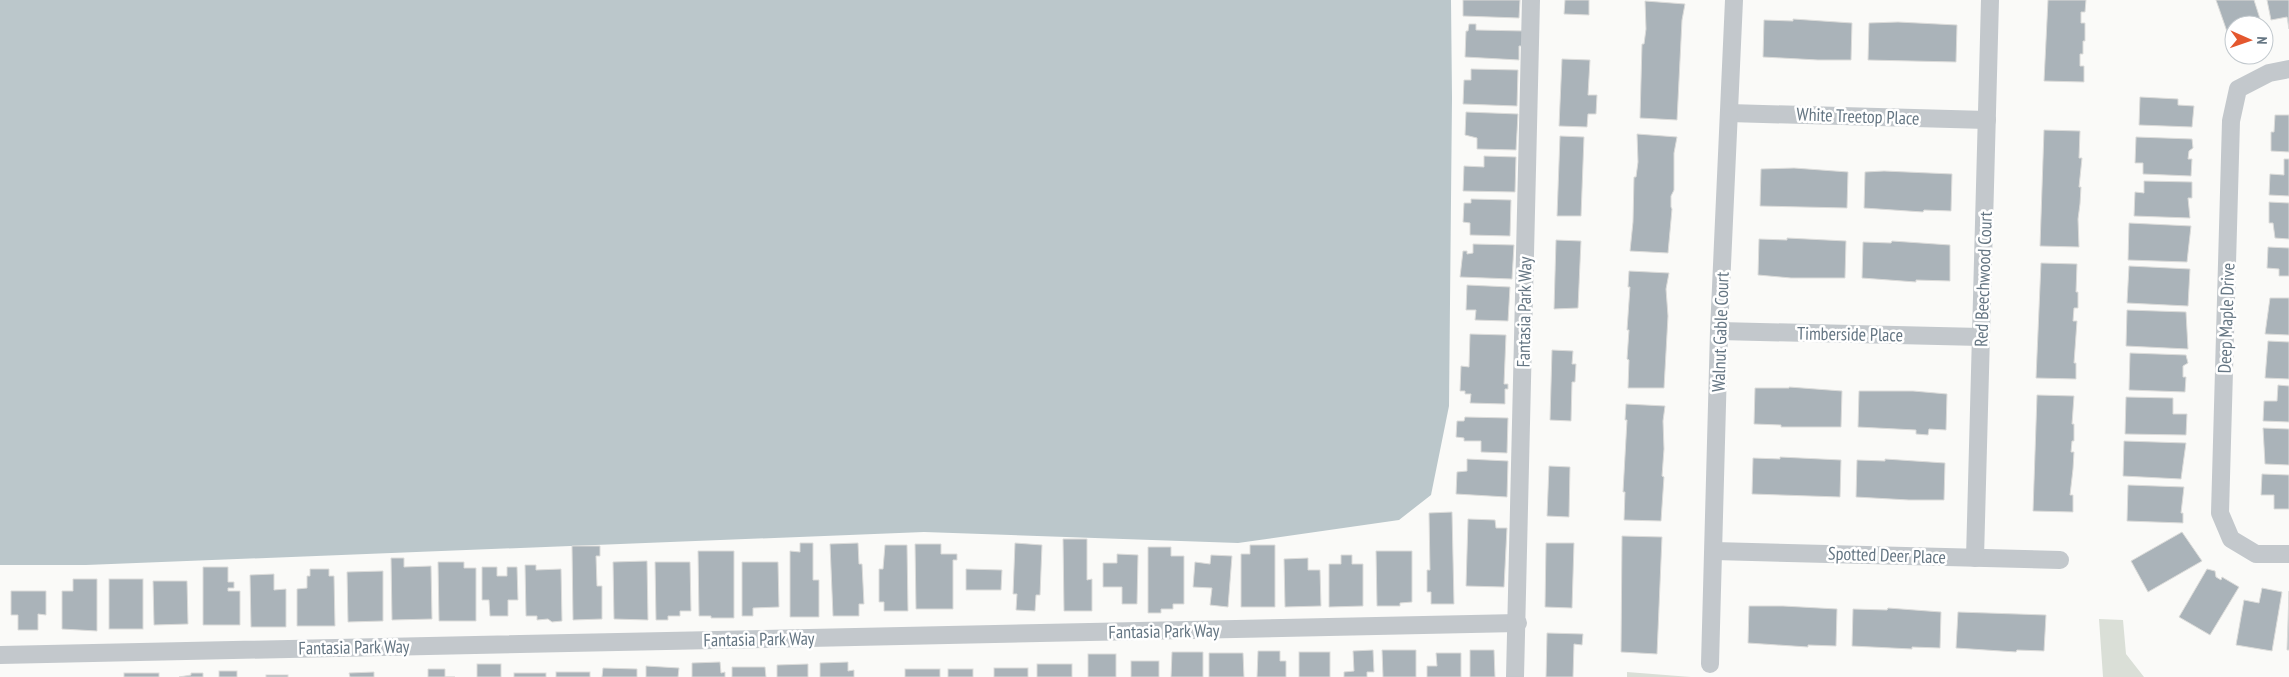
<svg xmlns="http://www.w3.org/2000/svg" width="2289" height="677" font-family="'PT Sans Narrow',sans-serif">
  <style>
    .green { fill: #dadfd7 }
    .water { fill: #bbc7cb }
    .building { fill: #aab3b9; stroke: #dcdcda }
    .lines { fill: none; stroke-linecap: round; stroke-linejoin: round }
    .street { stroke: #c3c8cc; stroke-width: 18 }
    .labels { text-anchor: middle; dominant-baseline: central; stroke-width: 5; stroke-linejoin: round; paint-order: stroke }
    .street-label { font-size: 18px; fill: #657683; stroke: #fff }
  </style>
  <rect width="100%" height="100%" fill="#fafaf8"/>
  <g class="green">
    <polygon points="2099,619 2123,620 2126,654 2144,677 2103,677"/>
    <polygon points="1627,672 1691,677 1627,677"/>
  </g>
  <polygon class="water" points="0,0 1451,0 1452,98 1449,406 1431,495 1399,520 1238,543 924,532 86,565 0,565"/>
  <g class="building">
    <polygon points="1463,0 1520,0 1519,18 1463,16"/>
    <polygon points="1565,0 1589,0 1589,15 1564,14"/>
    <polygon points="2048,0 2086,0 2085,12 2081,12 2081,23 2085,23 2085,41 2083,41 2083,54 2080,54 2080,66 2084,66 2084,82 2044,81"/>
    <polygon points="2216,0 2254,0 2262,25 2234,25 2234,42 2231,43"/>
    <polygon points="2267,0 2289,0 2289,29 2287,17 2271,20"/>
    <polygon points="1645,1 1685,4 1682,20 1677,120 1640,118 1642,44 1644,44 1646,29"/>
    <polygon points="1793,19 1852,23 1851,60 1818,60 1763,57 1764,20 1793,21"/>
    <polygon points="1898,22 1957,25 1956,62 1868,60 1869,23"/>
    <polygon points="1469,24 1476,24 1476,30 1525,31 1524,46 1519,46 1519,60 1465,57 1466,31 1468,31"/>
    <polygon points="1562,59 1590,60 1588,95 1597,95 1596,114 1588,114 1587,127 1559,126"/>
    <polygon points="1471,69 1518,70 1517,106 1463,104 1464,80 1471,80"/>
    <polygon points="2140,97 2178,99 2178,105 2194,106 2192,127 2139,125"/>
    <polygon points="1466,112 1518,114 1516,150 1477,149 1477,138 1465,135"/>
    <polygon points="2275,115 2289,115 2289,152 2271,151 2271,132 2274,132"/>
    <polygon points="2044,130 2080,131 2079,158 2082,158 2079,187 2081,187 2080,204 2078,219 2079,247 2040,246"/>
    <polygon points="1637,134 1677,137 1674,153 1674,190 1671,196 1671,207 1672,209 1668,253 1630,251 1633,222 1634,177 1636,177 1638,162"/>
    <polygon points="1560,136 1584,137 1581,216 1557,216"/>
    <polygon points="2136,137 2192,139 2193,148 2189,151 2188,159 2192,159 2191,176 2143,174 2143,163 2135,163"/>
    <polygon points="1484,156 1516,157 1515,192 1463,191 1464,166 1484,167"/>
    <polygon points="2284,159 2289,159 2289,196 2269,195 2270,174 2284,175"/>
    <polygon points="1794,168 1848,172 1847,208 1760,206 1761,169"/>
    <polygon points="1884,171 1952,174 1951,211 1924,210 1923,212 1864,208 1865,172"/>
    <polygon points="2144,181 2192,182 2192,198 2188,198 2190,218 2134,216 2135,192 2144,193"/>
    <polygon points="1471,199 1511,200 1510,236 1470,235 1470,223 1463,222 1464,203 1471,203"/>
    <polygon points="2269,202 2289,203 2289,239 2275,238 2273,223 2269,223"/>
    <polygon points="2129,223 2191,226 2187,262 2128,260"/>
    <polygon points="1787,238 1846,241 1845,278 1791,278 1758,275 1759,239 1787,240"/>
    <polygon points="1556,240 1581,241 1578,308 1554,309"/>
    <polygon points="1892,241 1950,245 1950,281 1916,280 1916,282 1862,278 1863,242 1891,243"/>
    <polygon points="1473,244 1514,245 1512,279 1460,277 1463,251 1467,251 1467,254 1473,253"/>
    <polygon points="2268,247 2289,248 2289,276 2279,276 2279,269 2267,268"/>
    <polygon points="2041,263 2077,264 2076,292 2078,292 2078,308 2074,308 2073,321 2077,321 2074,363 2076,363 2076,379 2036,378"/>
    <polygon points="2129,266 2190,269 2188,306 2127,303"/>
    <polygon points="1629,271 1669,273 1666,289 1668,316 1664,388 1628,388 1629,360 1627,359 1629,330 1627,330 1630,287 1628,287"/>
    <polygon points="1467,285 1510,287 1508,321 1475,320 1476,310 1466,310"/>
    <polygon points="2270,298 2289,298 2289,335 2265,334"/>
    <polygon points="2127,310 2186,312 2188,349 2126,346"/>
    <polygon points="1470,334 1506,335 1504,384 1508,384 1508,389 1505,389 1505,404 1470,403 1471,394 1465,394 1465,391 1460,391 1461,366 1469,367"/>
    <polygon points="2268,341 2289,342 2289,379 2265,378"/>
    <polygon points="1552,350 1573,351 1572,364 1576,364 1575,382 1572,382 1571,421 1550,420"/>
    <polygon points="2130,353 2186,355 2188,363 2183,366 2183,377 2186,377 2185,392 2129,390"/>
    <polygon points="2278,385 2289,386 2289,422 2263,421 2264,401 2277,401"/>
    <polygon points="1789,387 1842,391 1841,427 1781,427 1781,425 1754,424 1755,388 1789,388"/>
    <polygon points="1859,391 1913,391 1947,394 1946,430 1929,429 1928,435 1916,434 1916,430 1858,427"/>
    <polygon points="2037,395 2074,396 2072,424 2074,424 2074,441 2072,441 2071,452 2074,452 2073,469 2070,495 2073,495 2073,512 2033,511"/>
    <polygon points="2126,397 2173,398 2173,414 2187,414 2186,435 2125,434"/>
    <polygon points="1626,404 1665,406 1663,421 1664,449 1662,476 1664,477 1661,521 1624,520 1625,492 1623,492 1627,420 1625,420"/>
    <polygon points="1465,417 1508,418 1507,453 1481,452 1481,441 1464,441 1464,438 1456,437 1457,421 1464,421"/>
    <polygon points="2263,428 2289,429 2289,465 2265,464"/>
    <polygon points="2124,441 2186,443 2181,479 2123,476"/>
    <polygon points="1780,457 1841,460 1840,497 1752,494 1753,458 1780,459"/>
    <polygon points="1467,459 1508,461 1507,497 1456,494 1457,472 1467,471"/>
    <polygon points="1885,459 1945,463 1944,500 1909,500 1856,497 1857,460 1885,461"/>
    <polygon points="1549,466 1570,467 1569,517 1547,516"/>
    <polygon points="2262,474 2289,475 2289,509 2274,509 2274,495 2261,495"/>
    <polygon points="2128,485 2184,487 2181,513 2183,513 2183,523 2127,521"/>
    <polygon points="1452,512 1454,604 1431,604 1431,592 1427,592 1427,570 1430,570 1429,513"/>
    <polygon points="1468,519 1495,520 1496,528 1507,528 1504,587 1466,586"/>
    <polygon points="2182,532 2202,561 2148,592 2131,561"/>
    <polygon points="1622,536 1662,537 1657,654 1621,652"/>
    <polygon points="1063,539 1087,539 1087,580 1092,579 1092,611 1064,611"/>
    <polygon points="800,543 813,543 813,580 819,580 819,617 790,617 790,551 800,552"/>
    <polygon points="858,543 859,564 862,564 864,604 859,604 859,616 833,616 830,544"/>
    <polygon points="1015,543 1042,545 1040,595 1036,595 1035,611 1016,610 1017,594 1013,594"/>
    <polygon points="1546,543 1574,543 1572,608 1545,607"/>
    <polygon points="915,544 941,544 941,554 957,554 957,560 953,560 953,609 916,609"/>
    <polygon points="885,545 907,545 908,611 884,611 884,602 879,602 879,569 883,569"/>
    <polygon points="1250,545 1275,545 1275,607 1241,607 1241,554 1250,554"/>
    <polygon points="572,546 600,546 600,556 596,556 597,586 602,586 602,619 573,620"/>
    <polygon points="1148,547 1171,547 1171,556 1184,556 1184,604 1173,604 1173,609 1161,609 1161,613 1148,613"/>
    <polygon points="698,551 734,551 734,618 711,618 711,616 699,616"/>
    <polygon points="1376,551 1412,551 1412,602 1400,603 1400,606 1377,606"/>
    <polygon points="1117,554 1138,555 1137,604 1122,604 1122,587 1103,587 1103,563 1117,563"/>
    <polygon points="1211,555 1232,556 1228,607 1210,605 1212,588 1193,587 1195,562 1210,564"/>
    <polygon points="1341,555 1352,555 1352,564 1363,564 1363,606 1329,607 1329,564 1341,564"/>
    <polygon points="391,558 404,558 404,567 431,566 432,619 392,620"/>
    <polygon points="1308,558 1308,570 1320,570 1321,606 1285,607 1284,559"/>
    <polygon points="647,561 648,620 614,619 613,562"/>
    <polygon points="438,562 464,562 464,568 476,568 476,621 439,621"/>
    <polygon points="655,562 690,562 691,611 680,611 680,616 668,616 668,620 656,620"/>
    <polygon points="742,562 778,562 779,607 753,608 753,616 742,616"/>
    <polygon points="525,565 536,565 536,570 561,569 562,621 552,622 548,619 537,620 537,616 526,616"/>
    <polygon points="203,567 228,567 228,582 234,582 234,588 228,588 228,591 240,591 240,625 203,625"/>
    <polygon points="482,567 497,567 497,576 507,576 507,567 517,567 518,600 508,600 508,616 490,616 489,600 482,600"/>
    <polygon points="310,569 329,569 329,576 334,576 335,626 297,626 297,589 307,588 307,576 310,576"/>
    <polygon points="966,569 1002,570 1001,590 966,590"/>
    <polygon points="2207,569 2215,571 2216,577 2221,580 2222,577 2239,587 2210,635 2179,617"/>
    <polygon points="383,571 383,621 348,622 347,572"/>
    <polygon points="274,574 274,590 286,589 286,627 251,627 250,575"/>
    <polygon points="73,579 97,579 97,631 62,629 62,591 73,591"/>
    <rect x="109" y="579" width="34" height="50"/>
    <polygon points="153,581 187,581 188,624 154,625"/>
    <polygon points="2262,588 2282,592 2272,651 2236,645 2244,600 2259,603"/>
    <polygon points="11,591 46,591 46,615 38,614 38,630 18,630 18,615 11,615"/>
    <polygon points="2289,591 2289,650 2287,650"/>
    <polygon points="1749,606 1783,606 1837,609 1836,646 1808,645 1808,647 1748,643"/>
    <polygon points="1888,608 1941,612 1940,648 1912,647 1912,649 1852,646 1853,609 1887,610"/>
    <polygon points="1958,612 2046,615 2044,651 2017,650 2016,652 1956,648"/>
    <polygon points="1547,633 1583,634 1582,645 1574,644 1573,677 1546,677"/>
    <polygon points="1373,650 1374,672 1367,672 1367,677 1344,677 1344,672 1354,671 1353,651"/>
    <polygon points="1382,650 1416,650 1416,677 1383,677"/>
    <polygon points="1470,650 1494,650 1495,677 1470,677"/>
    <polygon points="1258,651 1280,651 1280,661 1286,661 1286,677 1257,677"/>
    <polygon points="1172,652 1203,652 1203,677 1171,677"/>
    <rect x="1299" y="652" width="31" height="25"/>
    <polygon points="1209,653 1243,653 1244,677 1209,677"/>
    <polygon points="1436,653 1461,653 1461,677 1427,677 1427,666 1437,666"/>
    <rect x="1088" y="654" width="28" height="23"/>
    <rect x="1131" y="661" width="28" height="16"/>
    <polygon points="720,662 721,673 725,672 725,677 692,677 692,663"/>
    <polygon points="848,662 848,671 854,670 854,677 820,677 820,663"/>
    <rect x="477" y="664" width="24" height="13"/>
    <polygon points="808,664 808,677 777,677 777,665"/>
    <rect x="1037" y="664" width="35" height="13"/>
    <polygon points="646,666 679,668 678,677 646,677"/>
    <polygon points="732,667 765,667 766,677 732,677"/>
    <polygon points="603,668 637,669 637,677 602,677"/>
    <rect x="994" y="668" width="34" height="9"/>
    <polygon points="428,669 445,669 445,677 455,677 428,677"/>
    <rect x="905" y="669" width="35" height="8"/>
    <rect x="948" y="669" width="25" height="8"/>
    <rect x="219" y="671" width="18" height="6"/>
    <polygon points="374,672 374,677 350,677 349,673"/>
    <rect x="556" y="672" width="34" height="5"/>
    <rect x="124" y="673" width="35" height="4"/>
    <polygon points="191,673 203,673 203,677 179,677 191,675"/>
    <rect x="514" y="673" width="32" height="4"/>
    <rect x="266" y="675" width="22" height="2"/>
  </g>
  <g class="lines">
    <g class="street">
      <polyline points="2289,69 2269,73 2238,89 2231,121 2220,513 2231,539 2256,554 2289,554"/>
      <polyline points="1729,113 1987,120"/>
      <polyline points="1719,331 1981,337"/>
      <polyline points="1714,551 2060,560"/>
      <polyline points="1975,558 1990,0"/>
      <polyline points="0,655 1518,623"/>
      <polyline points="1710,664 1719,331 1734,0"/>
      <polyline points="1515,677 1531,0"/>
    </g>
  </g>
  <g class="labels">
    <g class="street-label">
      <text transform="translate(1858 116) rotate(2)">White Treetop Place</text>
      <text transform="translate(1983 279) rotate(-88)">Red Beechwood Court</text>
      <text transform="translate(1524 312) rotate(-89)">Fantasia Park Way</text>
      <text transform="translate(2226 318) rotate(-88)">Deep Maple Drive</text>
      <text transform="translate(1720 332) rotate(-88)">Walnut Gable Court</text>
      <text transform="translate(1850 334) rotate(1)">Timberside Place</text>
      <text transform="translate(1887 555) rotate(2)">Spotted Deer Place</text>
      <text transform="translate(1164 631) rotate(-1)">Fantasia Park Way</text>
      <text transform="translate(759 639) rotate(-1)">Fantasia Park Way</text>
      <text transform="translate(354 647) rotate(-1)">Fantasia Park Way</text>
    </g>
  </g>
  <g transform="translate(2249 40) rotate(92)"><circle r="24" fill="#ffffff" stroke="#c1c8cd"/>
  <path d="M0-4L9 19L0 12L-9 19Z" fill="#e4572e"/>
  <text y="-8" font-size="14" font-weight="bold" text-anchor="middle" fill="#657683">N</text>
  </g>
</svg>
